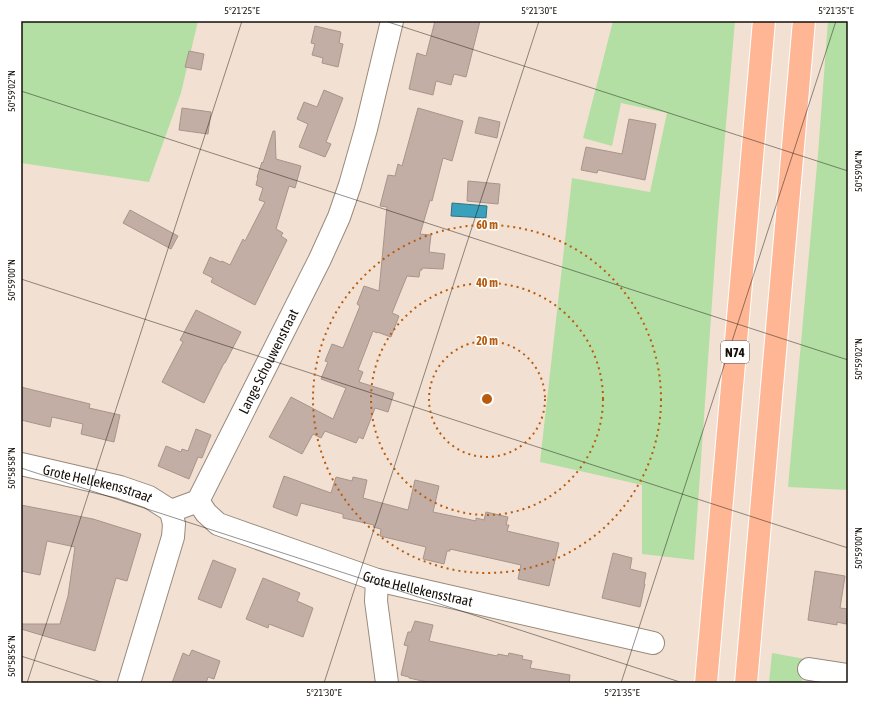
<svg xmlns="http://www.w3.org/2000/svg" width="869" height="704" font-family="'Asap Condensed',sans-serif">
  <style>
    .green { fill: #b3dfa4 }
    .water { fill: #3aa0bc; stroke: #2f7487 }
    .building { fill: #c3aea5; stroke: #a8948b }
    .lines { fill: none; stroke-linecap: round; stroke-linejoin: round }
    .minor-casing { stroke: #998a7c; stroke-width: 24 }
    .highway-casing { stroke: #fff; stroke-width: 24 }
    .minor { stroke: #fff; stroke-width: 22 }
    .highway { stroke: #feb694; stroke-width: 22 }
    .ticks { fill: none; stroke: #150f0a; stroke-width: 1; stroke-opacity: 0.45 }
    .ring { fill: none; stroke: #b95b0d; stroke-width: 2; stroke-dasharray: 2 4 }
    .labels { text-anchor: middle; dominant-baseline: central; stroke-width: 3; stroke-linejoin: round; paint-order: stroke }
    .shield { fill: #fff; stroke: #5b5754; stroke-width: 1 }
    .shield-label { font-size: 13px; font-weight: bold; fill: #150f0a }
    .street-label { font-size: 14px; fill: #150f0a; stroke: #fff }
    .centre { fill: #b95b0d; stroke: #fff; stroke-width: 2 }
    .ring-label { font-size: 12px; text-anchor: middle; font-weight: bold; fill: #b95b0d; stroke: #fff; stroke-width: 3; stroke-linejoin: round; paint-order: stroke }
    .neatline { fill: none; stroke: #150f0a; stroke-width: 1.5 }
    .ticks-label { font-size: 10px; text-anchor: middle; fill: #150f0a }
  </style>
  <rect width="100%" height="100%" fill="#f2e1d2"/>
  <g class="green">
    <polygon points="21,21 198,21 181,93 149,182 21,163"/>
    <polygon points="613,21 735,21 718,217 694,560 642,554 642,485 540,462 572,178 650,192 667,113 621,103 612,146 583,138"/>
    <polygon points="828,21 848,21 848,490 788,487 818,154"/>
    <polygon points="772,653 805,659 802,683 769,683"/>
  </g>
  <polygon class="water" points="452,203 487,206 486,218 451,216"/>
  <g class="building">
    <polygon points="435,21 480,21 466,77 454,74 451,85 436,81 433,95 409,89 417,53 426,56"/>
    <polygon points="315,26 341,32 339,43 343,44 338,67 322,63 323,58 312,55 315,44 311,43"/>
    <polygon points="189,51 204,54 201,70 185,67"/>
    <polygon points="324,90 343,98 326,142 331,144 325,157 299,147 308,124 297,119 304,102 317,107"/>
    <polygon points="182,108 211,112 208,134 179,130"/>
    <polygon points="418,108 463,121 452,161 443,158 432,201 430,200 420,234 431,235 429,252 445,254 443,269 422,268 422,270 420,270 419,277 407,276 392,313 399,316 391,337 377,332 377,333 373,331 358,370 363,372 359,382 394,393 388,412 375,408 363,439 359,437 356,443 325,431 321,438 313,434 302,454 269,437 291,397 333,419 346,388 321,379 328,362 325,361 332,344 343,348 360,306 357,304 364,286 379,291 387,207 380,206 388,175 395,176 398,164 402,166"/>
    <polygon points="479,117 500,122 497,138 475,133"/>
    <polygon points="629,119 656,124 645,180 598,170 597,173 581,170 586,147 622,154"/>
    <polygon points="273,131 275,131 276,159 301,166 295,188 289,186 276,229 283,233 281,236 287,240 255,305 211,282 213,278 203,273 210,257 221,262 222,261 230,265 243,239 245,241 265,202 259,200 263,188 256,185 258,177 257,177 262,162 263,163"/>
    <polygon points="468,181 500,184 498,204 467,201"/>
    <polygon points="130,210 178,236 171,249 123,223"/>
    <polygon points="196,310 241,332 225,363 224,363 204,403 162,382 183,342 180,340"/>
    <polygon points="21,387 90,404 89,408 120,415 114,442 81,434 83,424 52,417 50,427 21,420"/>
    <polygon points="196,429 211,435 202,458 198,457 189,479 158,466 166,446 181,452 182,449 188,451"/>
    <polygon points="284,476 331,493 336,477 352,481 353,477 367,480 363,498 408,510 415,480 439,486 433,512 476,521 476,518 484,520 486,512 508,517 506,525 509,525 507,531 559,543 549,586 518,579 521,565 450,549 450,551 447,551 444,564 423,559 426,547 380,536 381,529 373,527 374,525 343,518 343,514 301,503 297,516 273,507"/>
    <polygon points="21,505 93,519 141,534 127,581 116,578 95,651 21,629 21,624 60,624 68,596 75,547 47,541 40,575 21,571"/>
    <polygon points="613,553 632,558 630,569 646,573 644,584 645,584 640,607 602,598"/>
    <polygon points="213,560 236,569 221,608 198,599"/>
    <polygon points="815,571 845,576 840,608 848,609 846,624 837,622 837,625 808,620"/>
    <polygon points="263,578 300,593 297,601 313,608 303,637 269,624 268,628 246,619"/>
    <polygon points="415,621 433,625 429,641 497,656 498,654 508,656 509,653 523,656 522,659 532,661 530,668 570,675 569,683 431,683 409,678 409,677 401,675 408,646 404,645 408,632 411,632"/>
    <polygon points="192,650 220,661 214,679 208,677 206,683 172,683 183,653 189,656"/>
  </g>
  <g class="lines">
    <defs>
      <g id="minor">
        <path id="s1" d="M21,464L120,487L149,497L171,511"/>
        <path id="s2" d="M198,501L206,513L218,524L377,580L653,643"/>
        <polyline points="377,580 376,601 387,683"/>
        <polyline points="809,669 848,675"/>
        <path id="s3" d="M129,683L173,537L174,524L171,511L198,501L320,259L339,217L350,185L366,129L392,21"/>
      </g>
      <g id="highway">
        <polyline points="706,683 764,21"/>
        <polyline points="746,683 804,21"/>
      </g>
    </defs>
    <use href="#minor" class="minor-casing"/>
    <use href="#highway" class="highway-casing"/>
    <use href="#minor" class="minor"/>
    <use href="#highway" class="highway"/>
  </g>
  <path class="ticks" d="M385,21L848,171M21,91L848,360M21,279L848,548M21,468L683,683M21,656L104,683M27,683L242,21M324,683L539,21M621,683L836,21"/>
  <g class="ring">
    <circle cx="487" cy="399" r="58"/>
    <circle cx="487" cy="399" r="116"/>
    <circle cx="487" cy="399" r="174"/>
  </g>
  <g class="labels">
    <rect class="shield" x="721" y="341" width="28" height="22" rx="3"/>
    <g class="shield-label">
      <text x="735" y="352">N74</text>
    </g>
    <g class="street-label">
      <text stroke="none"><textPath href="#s3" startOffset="364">Lange Schouwenstraat</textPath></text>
      <text stroke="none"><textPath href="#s1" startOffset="79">Grote Hellekensstraat</textPath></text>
      <text stroke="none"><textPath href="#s2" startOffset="241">Grote Hellekensstraat</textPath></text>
    </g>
  </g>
  <circle cx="487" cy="399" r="6" class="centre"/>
  <g class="ring-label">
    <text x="487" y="229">60 m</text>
    <text x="487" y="287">40 m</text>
    <text x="487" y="345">20 m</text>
  </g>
  <rect width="869" height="704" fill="none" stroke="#ffffff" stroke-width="44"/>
  <rect x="22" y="22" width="825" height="660" class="neatline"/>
  <g class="ticks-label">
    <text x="242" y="14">5°21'25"E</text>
    <text x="539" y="14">5°21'30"E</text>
    <text x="836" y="14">5°21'35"E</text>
    <text transform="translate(11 91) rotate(-90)" y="4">50°59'02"N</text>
    <text transform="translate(858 171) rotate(-90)" y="4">50°59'04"N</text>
    <text transform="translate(11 280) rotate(-90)" y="4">50°59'00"N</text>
    <text transform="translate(858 359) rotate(-90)" y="4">50°59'02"N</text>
    <text transform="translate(11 468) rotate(-90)" y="4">50°58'58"N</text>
    <text transform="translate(858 548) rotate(-90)" y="4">50°59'00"N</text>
    <text transform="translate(11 656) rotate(-90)" y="4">50°58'56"N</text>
    <text x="324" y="696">5°21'30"E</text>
    <text x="622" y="696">5°21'35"E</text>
  </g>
</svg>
